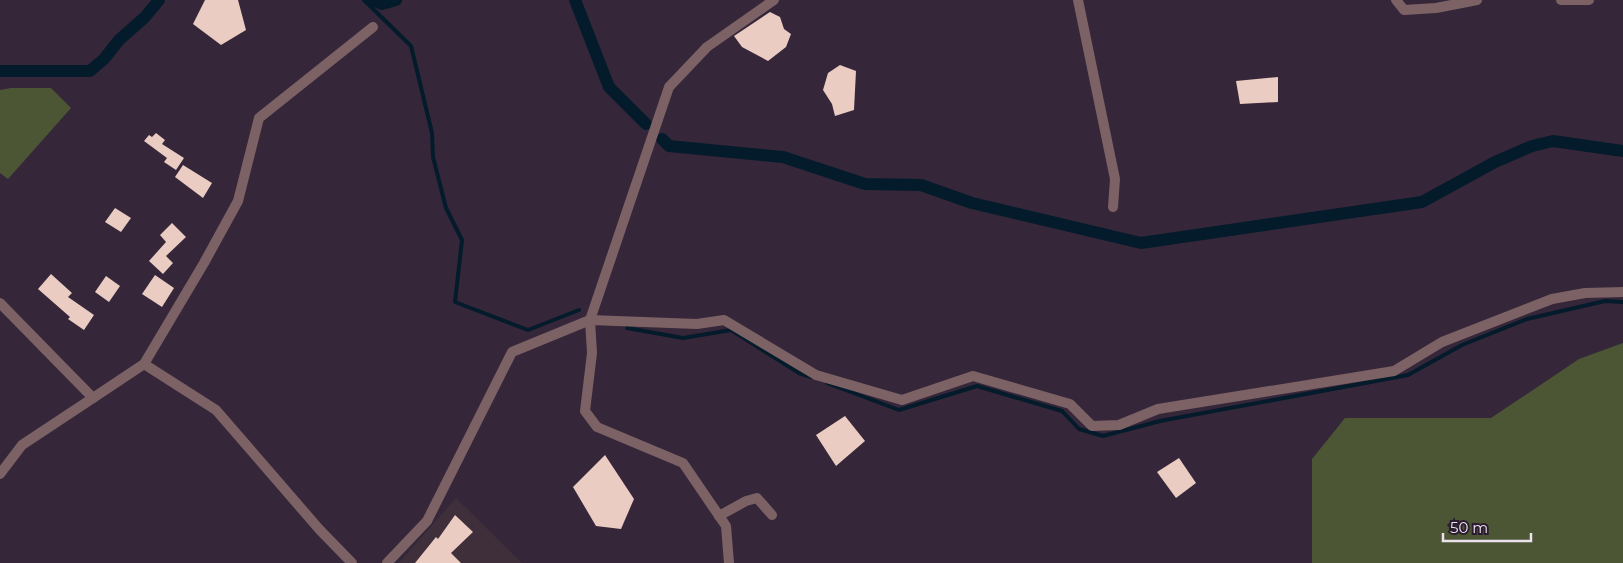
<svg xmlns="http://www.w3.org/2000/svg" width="1623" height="563" font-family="Montserrat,sans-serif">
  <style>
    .education { fill: #3f2f3a }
    .green { fill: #4c5635 }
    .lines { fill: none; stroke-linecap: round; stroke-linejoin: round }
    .stream { stroke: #041b2c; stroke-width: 4 }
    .canal { stroke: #041b2c; stroke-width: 12 }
    .building { fill: #ebccc3 }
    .street { stroke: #7c6264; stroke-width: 10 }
  </style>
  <rect width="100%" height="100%" fill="#352739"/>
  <polygon class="education" points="456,498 522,563 399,563"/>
  <g class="green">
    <polygon points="11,88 51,88 71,108 8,179 0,173 0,90"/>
    <polygon points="1623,343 1623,563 1312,563 1312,459 1345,418 1491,418 1579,359"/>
  </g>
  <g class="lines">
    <g class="stream">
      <polyline points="364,0 411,46 432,133 433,157 446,208 462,240 455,302 528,330 579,310"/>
      <polyline points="627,328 683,338 731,330 799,373 811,377"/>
      <polyline points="827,383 899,410 977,386 1062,411 1079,429 1103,436 1160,421 1408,375 1462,345 1527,319 1605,301 1623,302"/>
    </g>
    <g class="canal">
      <polyline points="373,0 382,4 396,0"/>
      <polyline points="575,0 609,87 646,124"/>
      <polyline points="0,71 90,71 104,59 119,40 145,17 159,0"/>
      <polyline points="662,139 669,146 783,157 865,184 921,185 972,203 1141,243 1422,202 1495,162 1532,146 1553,141 1623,151"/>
    </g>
  </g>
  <g class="building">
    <polygon points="205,0 238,0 246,30 221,45 193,24"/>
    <polygon points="770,12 780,17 784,29 791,34 786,47 768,61 742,47 734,36"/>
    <polygon points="840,65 856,71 854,110 835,116 832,104 823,90 828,73"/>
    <polygon points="1278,77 1278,102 1240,104 1236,81"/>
    <polygon points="156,133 165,140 162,144 184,158 176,170 164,162 167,158 144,141 149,135 152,137"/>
    <polygon points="183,165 212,183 203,198 175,177"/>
    <polygon points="115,208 131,218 121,232 105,222"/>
    <polygon points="172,223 186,237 166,256 173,263 163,274 149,261 166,242 160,235"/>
    <polygon points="51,274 72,293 68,297 94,315 84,330 68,319 70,317 38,289"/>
    <polygon points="155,275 174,288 162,307 142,294"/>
    <polygon points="106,276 120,286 109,302 95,292"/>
    <polygon points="845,416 865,441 836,466 816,435"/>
    <polygon points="605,455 634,499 621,529 596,526 573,487"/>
    <polygon points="1179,458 1196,483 1176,498 1157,472"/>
    <polygon points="455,515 473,532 451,553 461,563 415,563 436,537 438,539"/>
  </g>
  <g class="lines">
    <g class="street">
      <polyline points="1078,0 1115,179 1113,207"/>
      <polyline points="1396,0 1404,10 1436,8 1477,0"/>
      <polyline points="1561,0 1589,0"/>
      <polyline points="0,303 93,398 22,445 0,474"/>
      <polyline points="144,364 216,410 319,529 352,563"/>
      <polyline points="93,398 144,364 204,263 238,201 259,118 373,27"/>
      <polyline points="719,516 746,501 757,498 772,515"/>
      <polyline points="387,563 427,521 512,352 590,320 697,324 724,320 816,375 902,400 973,376 1070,404 1092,426 1119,425 1158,409 1394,371 1442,342 1552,299 1585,293 1623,292"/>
      <polyline points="729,563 726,526 683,463 597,427 585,411 592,353 590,320 669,87 707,47 774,0"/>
    </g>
  </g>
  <path d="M1443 533v8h88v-8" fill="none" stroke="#ece2ee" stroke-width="2.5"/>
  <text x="1450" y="533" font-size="15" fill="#ece2ee" stroke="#2b1d2f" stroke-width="4" paint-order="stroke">50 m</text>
</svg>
